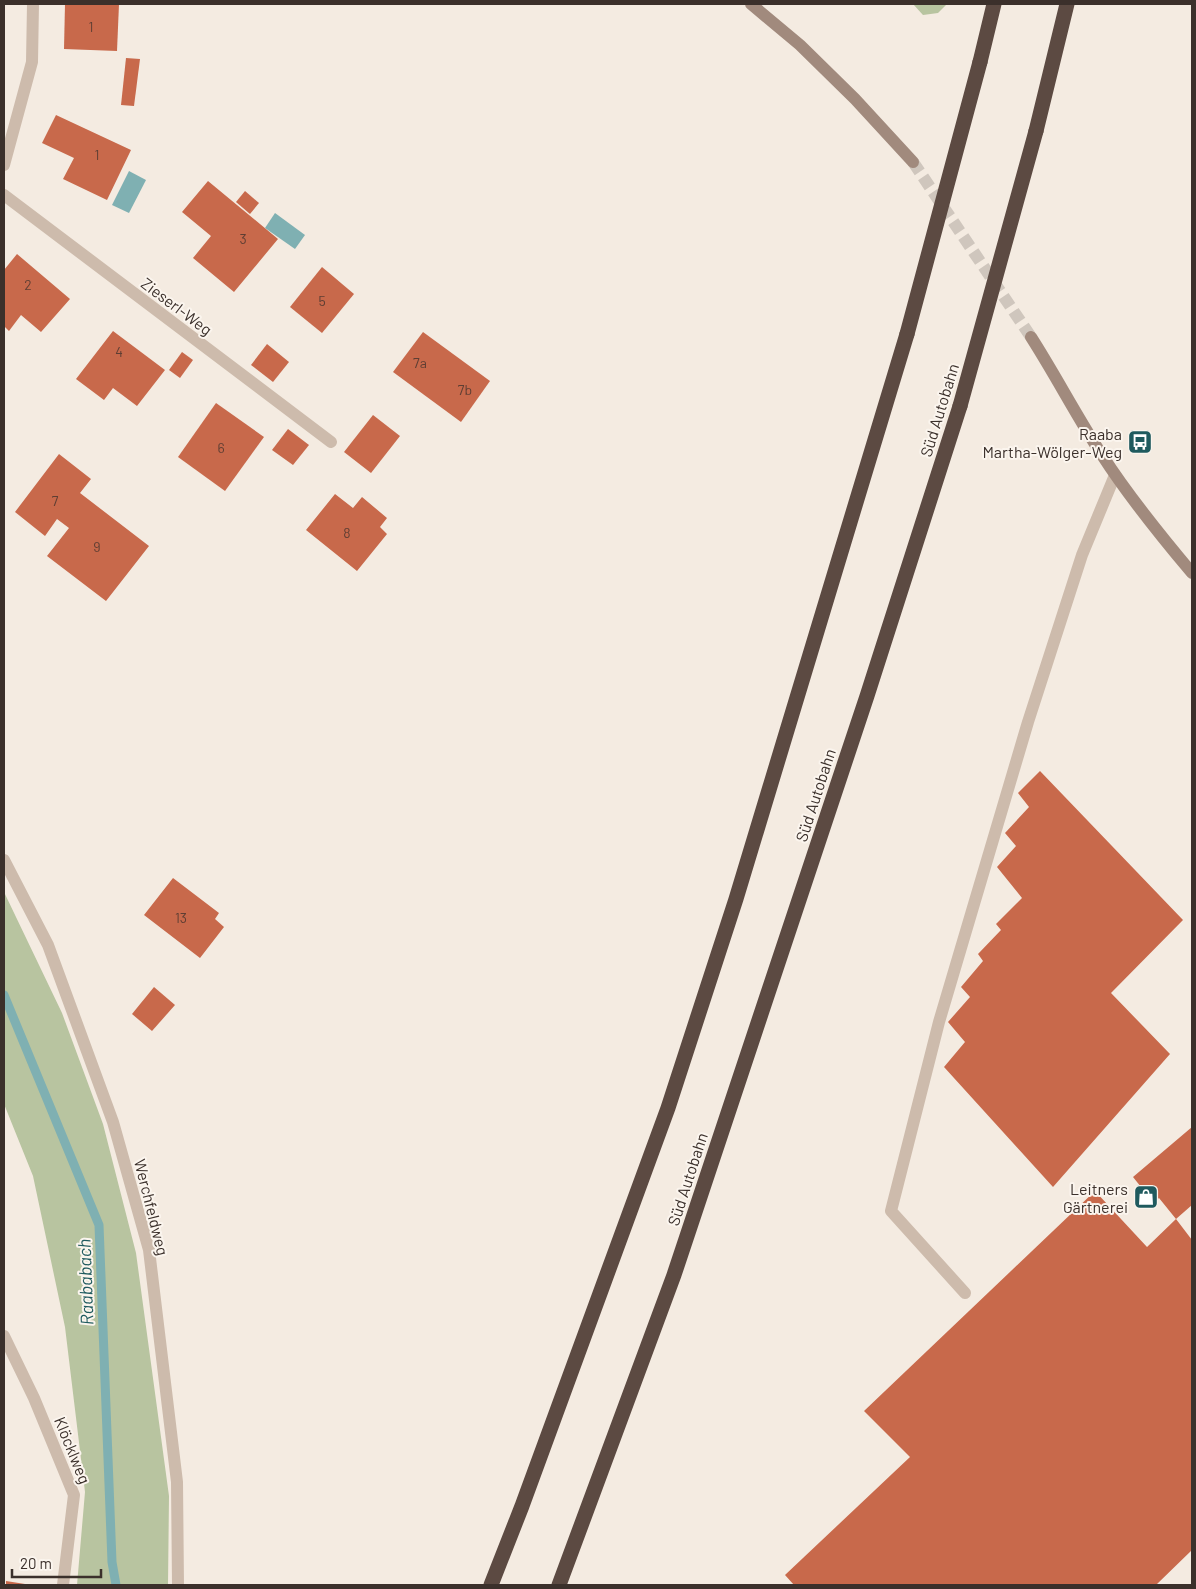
<svg xmlns="http://www.w3.org/2000/svg" width="1196" height="1589" font-family="Barlow,sans-serif">
  <style>
    .green { fill: #b8c4a0 }
    .water { fill: #7fb0b2 }
    .lines { fill: none; stroke-linecap: round; stroke-linejoin: round }
    .stream { stroke: #7fb0b2; stroke-width: 9 }
    .building { fill: #c8694b }
    .secondary-tunnel { stroke: #cfc6bd; stroke-width: 12; stroke-dasharray: 12 6; stroke-linecap: butt }
    .lane { stroke: #cdbbac; stroke-width: 12 }
    .street { stroke: #cdbbac; stroke-width: 12 }
    .secondary { stroke: #a18a7d; stroke-width: 12 }
    .highway { stroke: #5c4a42; stroke-width: 15 }
    .highway-bridge { stroke: #5c4a42; stroke-width: 15 }
    .labels { text-anchor: middle; dominant-baseline: central; stroke-width: 4; stroke-linejoin: round; paint-order: stroke }
    .number-label { font-size: 14px; fill: #5e3e33 }
    .street-label { font-size: 16px; fill: #3b302b; stroke: #fbf5ee }
    .poi-label { font-size: 16px; fill: #3b302b; stroke: #fbf5ee; text-anchor: end }
    .water-label { font-size: 18px; font-style: italic; fill: #1f5a5e; stroke: #fbf5ee }
  </style>
  <rect width="100%" height="100%" fill="#f4ebe1"/>
  <g class="green">
    <polygon points="913,4 947,4 938,13 923,15"/>
    <polygon points="4,892 62,1013 103,1124 136,1253 169,1496 168,1585 77,1585 85,1492 65,1327 33,1176 4,1104"/>
  </g>
  <g class="water">
    <polygon points="129,171 146,180 129,213 112,205"/>
    <polygon points="275,213 305,235 295,249 265,228"/>
  </g>
  <g class="lines">
    <polyline class="stream" points="4,995 99,1225 112,1562 116,1585"/>
  </g>
  <g class="building">
    <polygon points="65,4 119,4 117,51 64,49"/>
    <polygon points="126,58 140,59 134,106 121,105"/>
    <polygon points="56,115 131,150 107,200 63,179 74,158 42,143"/>
    <polygon points="208,181 278,239 234,292 193,258 211,236 182,212"/>
    <polygon points="245,191 259,203 250,214 236,202"/>
    <polygon points="17,254 70,299 41,332 21,315 9,331 4,326 4,270"/>
    <polygon points="322,267 354,294 322,333 290,307"/>
    <polygon points="113,331 165,370 137,406 113,388 104,400 76,379"/>
    <polygon points="423,332 490,381 461,422 393,372"/>
    <polygon points="267,344 289,362 273,382 251,365"/>
    <polygon points="182,352 193,360 180,378 169,370"/>
    <polygon points="216,403 264,437 225,491 178,457"/>
    <polygon points="373,415 400,436 371,473 344,452"/>
    <polygon points="288,429 309,445 293,465 272,450"/>
    <polygon points="59,454 91,479 80,493 149,546 106,601 47,556 69,528 57,519 45,536 15,512"/>
    <polygon points="335,494 353,508 362,497 387,518 380,527 387,534 357,571 306,530"/>
    <polygon points="1040,771 1183,920 1111,993 1170,1054 1053,1187 944,1067 965,1042 948,1022 970,997 961,987 983,961 978,954 1001,930 996,924 1022,898 997,867 1016,846 1005,833 1029,807 1018,793"/>
    <polygon points="173,878 219,913 215,919 224,927 200,958 144,915"/>
    <polygon points="154,987 175,1005 152,1031 132,1014"/>
    <polygon points="1192,1127 1192,1192 1191,1194 1192,1195 1192,1205 1176,1219 1159,1198 1148,1207 1135,1192 1141,1187 1133,1177"/>
    <polygon points="1095,1191 1147,1247 1176,1219 1192,1240 1192,1550 1156,1585 794,1585 785,1575 910,1457 864,1411"/>
    <polygon points="6,1581 25,1584 25,1585 6,1585"/>
  </g>
  <g class="lines">
    <polyline class="secondary-tunnel" points="913,162 1031,337"/>
    <g class="lane">
      <polyline points="965,1293 891,1211 939,1022 1028,722 1082,555 1115,475"/>
      <polyline points="4,1336 34,1398 74,1495 63,1585"/>
    </g>
    <g class="street">
      <polyline points="4,165 32,62 33,4"/>
      <polyline points="4,195 331,442"/>
      <polyline points="4,860 48,945 113,1122 149,1250 177,1482 178,1585"/>
    </g>
    <g class="secondary">
      <polyline points="751,4 800,45 855,99 913,162"/>
      <path d="M1031,337C1056,376 1077,417 1102,455C1129,497 1160,535 1192,573"/>
    </g>
    <g class="highway">
      <polyline points="980,62 994,4"/>
      <polyline points="1036,131 1067,4"/>
      <polyline points="491,1585 522,1506 668,1108 736,899 907,334"/>
      <polyline points="559,1585 674,1275 867,696 960,406"/>
    </g>
    <g class="highway-bridge">
      <polyline points="907,334 980,62"/>
      <polyline points="960,406 1036,131"/>
    </g>
  </g>
  <defs>
    <symbol id="bus-square" viewBox="-11 -11 22 22"><rect x="-9" y="-9" width="18" height="18" rx="4" fill="#1f5a5e" stroke="#fbf5ee"/><path d="M-5-6H5V4H4V6H2V4H-2V6H-4V4H-5ZM-3.5-4V0h7V-4ZM-3.5 1.2v1.5H-2V1.2ZM2 1.2v1.5H3.5V1.2Z" fill="#fff"/></symbol>
    <symbol id="shop-square" viewBox="-11 -11 22 22"><rect x="-9" y="-9" width="18" height="18" rx="4" fill="#1f5a5e" stroke="#fbf5ee"/><path d="M-5-2.5h2.3a2.7 3.5 0 0 1 5.4 0H5L5.5 6h-11ZM-1.5-2.5h3a1.5 2.3 0 0 0-3 0Z" fill="#fff"/></symbol>
  </defs>
  <g fill-rule="evenodd">
    <use href="#bus-square" x="1126" y="428" width="28" height="28"/>
    <use href="#shop-square" x="1132" y="1183" width="28" height="28"/>
  </g>
  <g class="labels">
    <g class="number-label">
      <text x="91" y="26">1</text>
      <text x="97" y="154">1</text>
      <text x="243" y="238">3</text>
      <text x="28" y="284">2</text>
      <text x="322" y="300">5</text>
      <text x="119" y="351">4</text>
      <text x="420" y="362">7a</text>
      <text x="465" y="389">7b</text>
      <text x="221" y="447">6</text>
      <text x="55" y="500">7</text>
      <text x="347" y="532">8</text>
      <text x="97" y="546">9</text>
      <text x="181" y="917">13</text>
    </g>
    <g class="street-label">
      <text transform="translate(177 306) rotate(37)">Zieserl-Weg</text>
      <text transform="translate(939 410) rotate(-73)">Süd Autobahn</text>
      <text transform="translate(815 795) rotate(-72)">Süd Autobahn</text>
      <text transform="translate(687 1179) rotate(-72)">Süd Autobahn</text>
      <text transform="translate(152 1207) rotate(76)">Werchfeldweg</text>
      <text transform="translate(73 1450) rotate(68)">Klöcklweg</text>
    </g>
    <g class="poi-label">
      <text x="1122" y="433">Raaba<tspan x="1122" dy="18">Martha-Wölger-Weg</tspan></text>
      <text x="1128" y="1188">Leitners<tspan x="1128" dy="18">Gärtnerei</tspan></text>
    </g>
    <g class="water-label">
      <text transform="translate(85 1282) rotate(-92)">Raababach</text>
    </g>
  </g>
  <rect width="1196" height="1589" fill="none" stroke="#3b302b" stroke-width="10"/>
  <path d="M12 1569v8h89v-8" fill="none" stroke="#3b302b" stroke-width="2.5"/>
  <text x="20" y="1569" font-size="15" fill="#3b302b" stroke="#fbf5ee" stroke-width="4" paint-order="stroke">20 m</text>
</svg>
